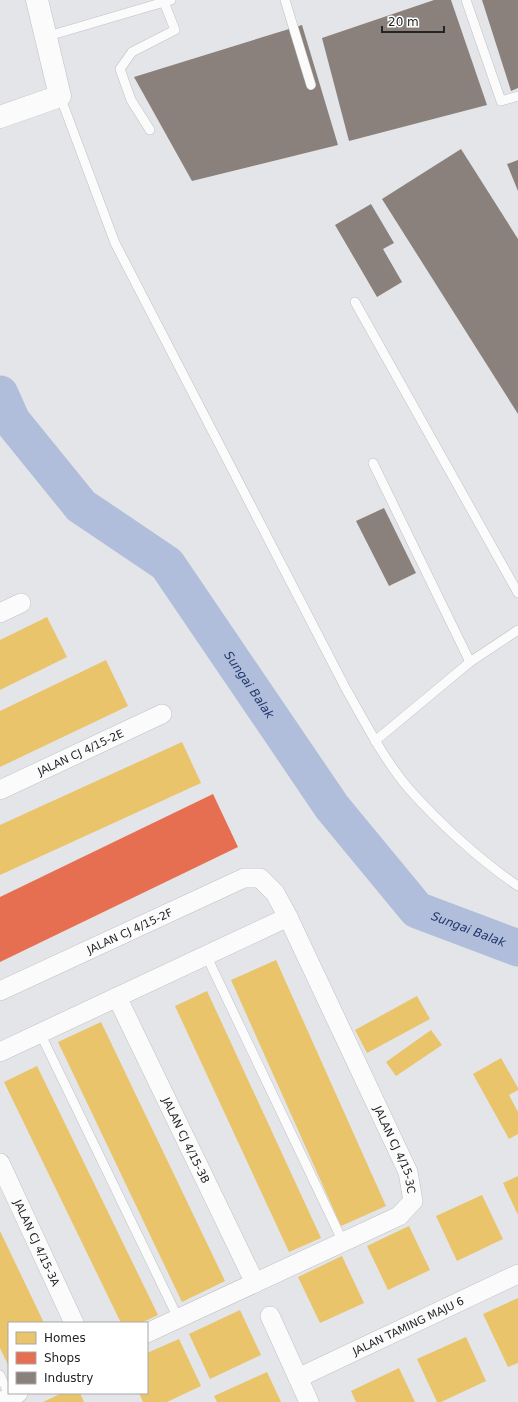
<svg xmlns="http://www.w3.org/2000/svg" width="518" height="1402" font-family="'DejaVu Sans',sans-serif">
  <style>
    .homes { fill: #e9c46a }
    .shops { fill: #e76f51 }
    .industry { fill: #8a817c }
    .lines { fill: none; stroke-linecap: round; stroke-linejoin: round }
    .river { stroke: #b0bedb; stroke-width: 37 }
    .service-casing { stroke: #c0c1c3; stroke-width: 10 }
    .minor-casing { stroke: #c0c1c3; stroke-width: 20 }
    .tertiary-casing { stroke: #c0c1c3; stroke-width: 23 }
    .service { stroke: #fbfbfc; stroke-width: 9 }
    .minor { stroke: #fbfbfc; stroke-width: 19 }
    .tertiary { stroke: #fbfbfc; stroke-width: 22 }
    .labels { text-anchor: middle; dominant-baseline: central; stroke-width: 4; stroke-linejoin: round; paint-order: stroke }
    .street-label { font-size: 11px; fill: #232426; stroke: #fff }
    .water-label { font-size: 12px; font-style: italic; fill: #20376a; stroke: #fff }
  </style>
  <rect width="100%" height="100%" fill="#e4e5e8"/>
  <g class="homes">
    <polygon points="47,617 67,657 0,690 0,640"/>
    <polygon points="106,660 128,706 0,767 0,711"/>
    <polygon points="182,742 201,783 0,875 0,825"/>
    <polygon points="276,960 386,1206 341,1226 231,980"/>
    <polygon points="207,991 321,1238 289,1252 175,1006"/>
    <polygon points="417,996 430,1019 367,1053 355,1030"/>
    <polygon points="101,1022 225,1281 182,1302 58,1042"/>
    <polygon points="431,1030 442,1045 396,1076 386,1062"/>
    <polygon points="501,1058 518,1088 518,1090 509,1095 518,1112 518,1134 509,1139 473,1074"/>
    <polygon points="37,1066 158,1315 141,1323 121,1323 4,1082"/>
    <polygon points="518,1176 518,1215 503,1183"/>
    <polygon points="482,1195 503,1239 457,1261 436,1216"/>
    <polygon points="409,1226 430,1270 388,1290 367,1246"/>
    <polygon points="0,1231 44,1323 9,1323 9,1367 0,1348"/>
    <polygon points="342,1256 364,1303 320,1323 298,1277"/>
    <polygon points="518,1298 518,1363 508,1367 483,1314"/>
    <polygon points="240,1310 261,1355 210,1379 189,1334"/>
    <polygon points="466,1337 486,1381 441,1402 437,1402 417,1359"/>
    <polygon points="179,1339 201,1386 167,1402 143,1402 139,1393 147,1393 147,1353"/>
    <polygon points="399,1368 415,1402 356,1402 351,1391"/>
    <polygon points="267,1372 281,1402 217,1402 214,1396"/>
    <polygon points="62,1393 80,1393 84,1402 43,1402"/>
  </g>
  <polygon class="shops" points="213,794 238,847 0,962 0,897"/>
  <g class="industry">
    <polygon points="434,0 451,0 487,105 349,141 322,38"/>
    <polygon points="482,0 518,0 518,88 511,91"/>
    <polygon points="302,25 338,145 192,181 134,77"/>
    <polygon points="461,149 518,239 518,414 382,199"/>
    <polygon points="518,160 518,191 507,164"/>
    <polygon points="371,204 394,243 383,249 402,282 377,297 335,225"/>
    <polygon points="384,508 416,573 389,586 356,521"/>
  </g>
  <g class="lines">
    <path class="river" id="s1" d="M0,394L12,421L81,506L167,564L332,807L417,910L518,948"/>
    <defs>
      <g id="service">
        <polyline points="285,0 311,85"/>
        <polyline points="466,0 501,101 518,96"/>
        <polyline points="45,37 171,0"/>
        <path d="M60,96L115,243L346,689C365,722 384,760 409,789C439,823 481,861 518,886"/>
        <polyline points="150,130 131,100 120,69 132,52 175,30 164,2"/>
        <polyline points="355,302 518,593"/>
        <polyline points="373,463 470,662"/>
        <polyline points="375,741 470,662 518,630"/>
        <polyline points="206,955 343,1242"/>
        <polyline points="40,1033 178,1318"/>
        <polyline points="0,1375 10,1397"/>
      </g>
      <g id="minor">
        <polyline points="0,613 21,603"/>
        <path id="s2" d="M0,790L162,714"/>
        <path id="s3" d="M0,991L244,878H260L275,893L288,917L408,1172L413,1201L399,1216L147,1333"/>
        <path id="s4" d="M117,997L255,1283"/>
        <polyline points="0,1052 288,917"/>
        <path id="s5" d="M0,1163L74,1323"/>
        <polyline points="270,1316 309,1402"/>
        <path id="s6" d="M298,1378L518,1274"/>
        <polyline points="0,1402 18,1393"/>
      </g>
      <polyline id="tertiary" points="0,117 60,96 37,0"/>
    </defs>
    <use href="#service" class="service-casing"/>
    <use href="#minor" class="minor-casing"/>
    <use href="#tertiary" class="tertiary-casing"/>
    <use href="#service" class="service"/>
    <use href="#minor" class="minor"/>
    <use href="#tertiary" class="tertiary"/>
  </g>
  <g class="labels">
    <g class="street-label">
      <text stroke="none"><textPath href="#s2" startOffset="89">JALAN CJ 4/15-2E</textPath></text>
      <text stroke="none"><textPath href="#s3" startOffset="143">JALAN CJ 4/15-2F</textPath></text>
      <text stroke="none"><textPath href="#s4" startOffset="159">JALAN CJ 4/15-3B</textPath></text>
      <text stroke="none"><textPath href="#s3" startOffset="590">JALAN CJ 4/15-3C</textPath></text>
      <text stroke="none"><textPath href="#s5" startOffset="88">JALAN CJ 4/15-3A</textPath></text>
      <text stroke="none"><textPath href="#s6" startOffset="122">JALAN TAMING MAJU 6</textPath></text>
    </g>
    <g class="water-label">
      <text stroke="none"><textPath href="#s1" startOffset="389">Sungai Balak</textPath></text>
      <text stroke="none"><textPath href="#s1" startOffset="725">Sungai Balak</textPath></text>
    </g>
  </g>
  <rect x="8" y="1322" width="140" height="72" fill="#ffffff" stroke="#a7a7a8"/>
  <rect x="16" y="1332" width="20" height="12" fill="#e9c46a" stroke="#a7a7a8"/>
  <text x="44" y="1342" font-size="12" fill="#232426">Homes</text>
  <rect x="16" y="1352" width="20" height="12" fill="#e76f51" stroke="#a7a7a8"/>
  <text x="44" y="1362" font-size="12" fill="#232426">Shops</text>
  <rect x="16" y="1372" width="20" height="12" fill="#8a817c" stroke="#a7a7a8"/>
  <text x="44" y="1382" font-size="12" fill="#232426">Industry</text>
  <path d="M382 26v6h62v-6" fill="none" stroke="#232426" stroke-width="2"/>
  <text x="388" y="26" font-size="12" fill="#232426" stroke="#ffffff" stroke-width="3" paint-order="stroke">20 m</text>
</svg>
